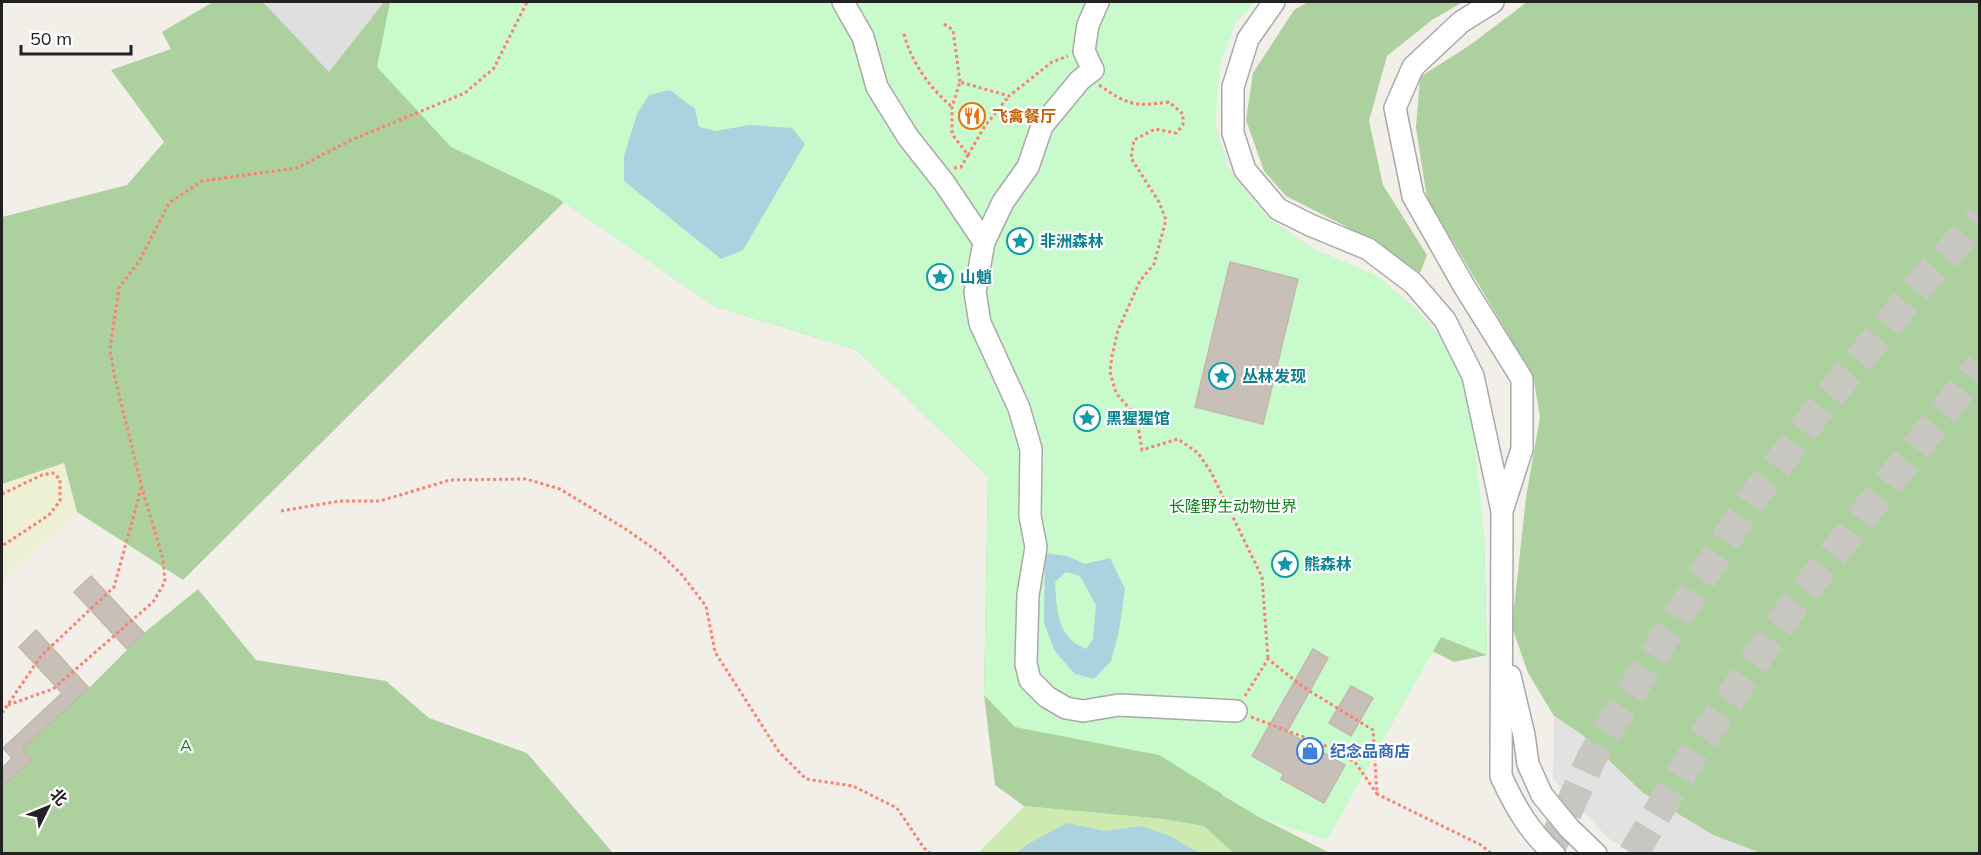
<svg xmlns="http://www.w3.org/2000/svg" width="1981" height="855" font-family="Mulish,'Noto Sans SC',sans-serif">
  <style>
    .residential { fill: #e0dfdf }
    .farmland { fill: #eef0d5 }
    .grass { fill: #cdebb0 }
    .forest { fill: #add19e }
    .park { fill: #c8facc }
    .parking { fill: #e2e2e2 }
    .water { fill: #aad3df; fill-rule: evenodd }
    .building { fill: #c7bfb8; stroke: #c4b6ab; stroke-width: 1.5 }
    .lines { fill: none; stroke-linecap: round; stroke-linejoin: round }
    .highway-tunnel { stroke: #c8c6c1; stroke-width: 30; stroke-dasharray: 30 15; stroke-linecap: butt }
    .minor-casing { stroke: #a9a9a9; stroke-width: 24 }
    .path { stroke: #fa8072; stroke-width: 3; stroke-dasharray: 3 3; stroke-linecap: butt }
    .minor { stroke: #fff; stroke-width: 21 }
    .labels { text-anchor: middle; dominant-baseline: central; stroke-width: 4.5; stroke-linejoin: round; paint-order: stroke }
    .food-label { font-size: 16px; font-weight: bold; fill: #c56008; stroke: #fff; text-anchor: start }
    .culture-label { font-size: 16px; font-weight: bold; fill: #0d838f; stroke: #fff; text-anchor: start }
    .park-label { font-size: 16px; fill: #0c8416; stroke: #fff }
    .shop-label { font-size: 16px; font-weight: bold; fill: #366cbe; stroke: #fff; text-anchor: start }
  </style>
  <rect width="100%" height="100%" fill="#f2efe9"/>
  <polygon class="residential" points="263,2 384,2 329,73"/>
  <polygon class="farmland" points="64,463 77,512 2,581 2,484"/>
  <polygon class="grass" points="1024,806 1163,819 1204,826 1233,853 977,854"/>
  <g class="forest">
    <polygon points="213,2 263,2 329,72 384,2 1111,2 1215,125 1228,168 1265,216 1484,532 1487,655 1454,662 1400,635 1245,752 1222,795 1261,818 1330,853 1233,853 1204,826 1163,819 1024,806 995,785 984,695 988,476 857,350 714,306 564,202 183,580 77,512 64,463 2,484 2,217 127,185 164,142 111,70 171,49 162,32"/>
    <polygon points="1308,2 1463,2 1432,20 1387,56 1369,121 1383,185 1427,255 1420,273 1351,229 1286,196 1264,171 1246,120 1253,73 1294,10"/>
    <polygon points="1527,2 1979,2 1979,853 1760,853 1713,835 1643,793 1581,734 1554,716 1528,673 1512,627 1526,497 1540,417 1533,376 1427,198 1416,128 1420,77 1470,45"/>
    <polygon points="198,589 256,660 386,681 429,718 527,753 613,853 2,854 2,787 31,759 22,749 89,688 144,633"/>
  </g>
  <polygon class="park" points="390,2 1255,2 1235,24 1220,65 1215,125 1228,168 1266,216 1314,249 1376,275 1415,307 1450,348 1470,398 1484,532 1487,655 1441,637 1327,840 1261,818 1159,755 1015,727 984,695 988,476 857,350 714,306 556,197 451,147 377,67"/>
  <polygon class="parking" points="1554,716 1581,734 1643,793 1713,835 1760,853 1633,853 1608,838 1553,779"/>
  <g class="water">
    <polygon points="670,90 695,109 699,127 716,131 749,125 792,128 805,144 743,250 721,259 624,181 624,156 637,114 649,95"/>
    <path d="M1045,553L1067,556L1085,564L1110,558L1125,589L1119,631L1111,661L1094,679L1075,674L1054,650L1044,622ZM1066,572L1080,576L1096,605L1093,639L1086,649C1056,637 1057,609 1055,582Z"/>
    <polygon points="1067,823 1105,831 1141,826 1170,836 1199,853 1017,853 1028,844"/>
  </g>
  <g class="building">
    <polygon points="1230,262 1298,279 1263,424 1195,407"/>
    <polygon points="91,576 144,633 127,649 74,592"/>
    <polygon points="36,630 89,688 22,749 32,759 2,787 2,768 12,758 3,748 62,693 19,647"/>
    <polygon points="1313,649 1328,658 1287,732 1345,765 1324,803 1281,779 1284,774 1252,756"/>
    <polygon points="1351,686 1373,698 1351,736 1329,723"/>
  </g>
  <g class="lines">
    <g class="highway-tunnel">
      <polyline points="1548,854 1592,757 1665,637 1749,503 1828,398 1918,287 1980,218"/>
      <polyline points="1633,854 1697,747 1792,607 1980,365"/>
    </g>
    <defs>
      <g id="minor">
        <polyline points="843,2 863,37 877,87 908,137 945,184 984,242"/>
        <polyline points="1098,2 1088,25 1084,51 1093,70 1080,80 1042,126 1028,167 1003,202 984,242 975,292 980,323 1019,408 1031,449 1030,516 1036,547 1028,595 1026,664 1030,680 1047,697 1066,708 1083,711 1119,705 1236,711"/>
        <path d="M1274,2L1248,39L1233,87V133L1245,170L1278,209L1310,225L1368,249L1413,283L1445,320L1473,376L1502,511L1501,776C1515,807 1529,831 1554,854"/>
        <polyline points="1493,2 1461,22 1413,67 1395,108 1413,196 1464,286 1522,379 1522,449 1503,508"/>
        <polyline points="1510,676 1524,735 1528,764 1542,795 1569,828 1596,854"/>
      </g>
    </defs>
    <use href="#minor" class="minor-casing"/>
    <g class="path">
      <polyline points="944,24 953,30 960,82"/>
      <path d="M904,34C911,62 930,88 952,107"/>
      <path d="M1099,85C1128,105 1134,107 1169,102L1183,114V125L1176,133L1155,129L1134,140L1131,158L1159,202L1166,220L1154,264L1140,281L1118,330L1112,356L1110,372L1116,393L1130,409L1138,426L1142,450L1178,439L1198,453L1211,472L1262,577L1268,659"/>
      <polyline points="968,155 985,126 1009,96"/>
      <polyline points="954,168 961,167 968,155 952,134 952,107 960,82 1009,96 1052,62 1068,56"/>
      <polyline points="2,494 42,475 53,473 60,479 60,501 49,515 2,546"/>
      <polyline points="281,511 340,501 380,501 450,480 526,479 560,489 624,528 660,553 682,575 706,606 715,652 779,752 806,779 853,786 897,808 924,848 931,854"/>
      <polyline points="1245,696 1268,659 1303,687 1373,730 1377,794 1481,845 1492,854"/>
      <polyline points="8,705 53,689 153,602 165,582 163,559 142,488 114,374 110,349 119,288 140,260 169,203 202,181 297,168 349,141 465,93 494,68 527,2"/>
      <polyline points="2,713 41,656 114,587 141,489"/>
      <polyline points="1251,717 1322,744 1355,762 1377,794"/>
    </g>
    <use href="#minor" class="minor"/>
  </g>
  <defs>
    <symbol id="restaurant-ring" viewBox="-11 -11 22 22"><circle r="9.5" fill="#fff" stroke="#e8710a" stroke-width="1.5"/><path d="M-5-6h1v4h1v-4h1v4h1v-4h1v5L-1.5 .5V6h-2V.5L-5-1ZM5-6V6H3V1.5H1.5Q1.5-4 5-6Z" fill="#e8710a"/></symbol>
    <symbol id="sight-ring" viewBox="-11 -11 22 22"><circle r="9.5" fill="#fff" stroke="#0f9aa8" stroke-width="1.5"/><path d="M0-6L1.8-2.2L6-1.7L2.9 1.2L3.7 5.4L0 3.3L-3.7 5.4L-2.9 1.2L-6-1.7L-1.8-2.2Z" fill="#0f9aa8"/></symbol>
    <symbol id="shop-ring" viewBox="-11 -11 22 22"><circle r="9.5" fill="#fff" stroke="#3f7fe0" stroke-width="1.5"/><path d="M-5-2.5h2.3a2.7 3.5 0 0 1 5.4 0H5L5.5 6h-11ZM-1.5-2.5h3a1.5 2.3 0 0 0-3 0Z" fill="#3f7fe0"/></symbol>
  </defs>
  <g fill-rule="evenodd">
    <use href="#restaurant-ring" x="957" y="101" width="30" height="30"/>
    <use href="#sight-ring" x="1005" y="226" width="30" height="30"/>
    <use href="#sight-ring" x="925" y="262" width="30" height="30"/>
    <use href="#sight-ring" x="1207" y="361" width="30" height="30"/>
    <use href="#sight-ring" x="1072" y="403" width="30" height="30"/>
    <use href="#sight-ring" x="1270" y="549" width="30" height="30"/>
    <use href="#shop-ring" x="1295" y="736" width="30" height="30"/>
  </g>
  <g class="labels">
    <g class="food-label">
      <text x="992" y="116">飞禽餐厅</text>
    </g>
    <g class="culture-label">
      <text x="1040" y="241">非洲森林</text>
      <text x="960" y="277">山魈</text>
      <text x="1242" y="376">丛林发现</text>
      <text x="1106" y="418">黑猩猩馆</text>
      <text x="1304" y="564">熊森林</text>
    </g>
    <g class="park-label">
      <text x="1233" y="506">长隆野生动物世界</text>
      <text x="186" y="745">A</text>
    </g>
    <g class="shop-label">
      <text x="1330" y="751">纪念品商店</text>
    </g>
  </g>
  <rect width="1981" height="855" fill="none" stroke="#222222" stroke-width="6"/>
  <g transform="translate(48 807) rotate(47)" stroke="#ffffff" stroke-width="4.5" paint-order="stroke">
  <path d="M0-4.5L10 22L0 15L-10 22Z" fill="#222222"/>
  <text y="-9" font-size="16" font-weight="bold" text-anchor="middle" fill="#222222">北</text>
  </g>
  <path d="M21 45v9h110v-9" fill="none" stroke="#222222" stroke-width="3"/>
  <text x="30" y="45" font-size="18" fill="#222222" stroke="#ffffff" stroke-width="4.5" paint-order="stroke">50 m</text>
</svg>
